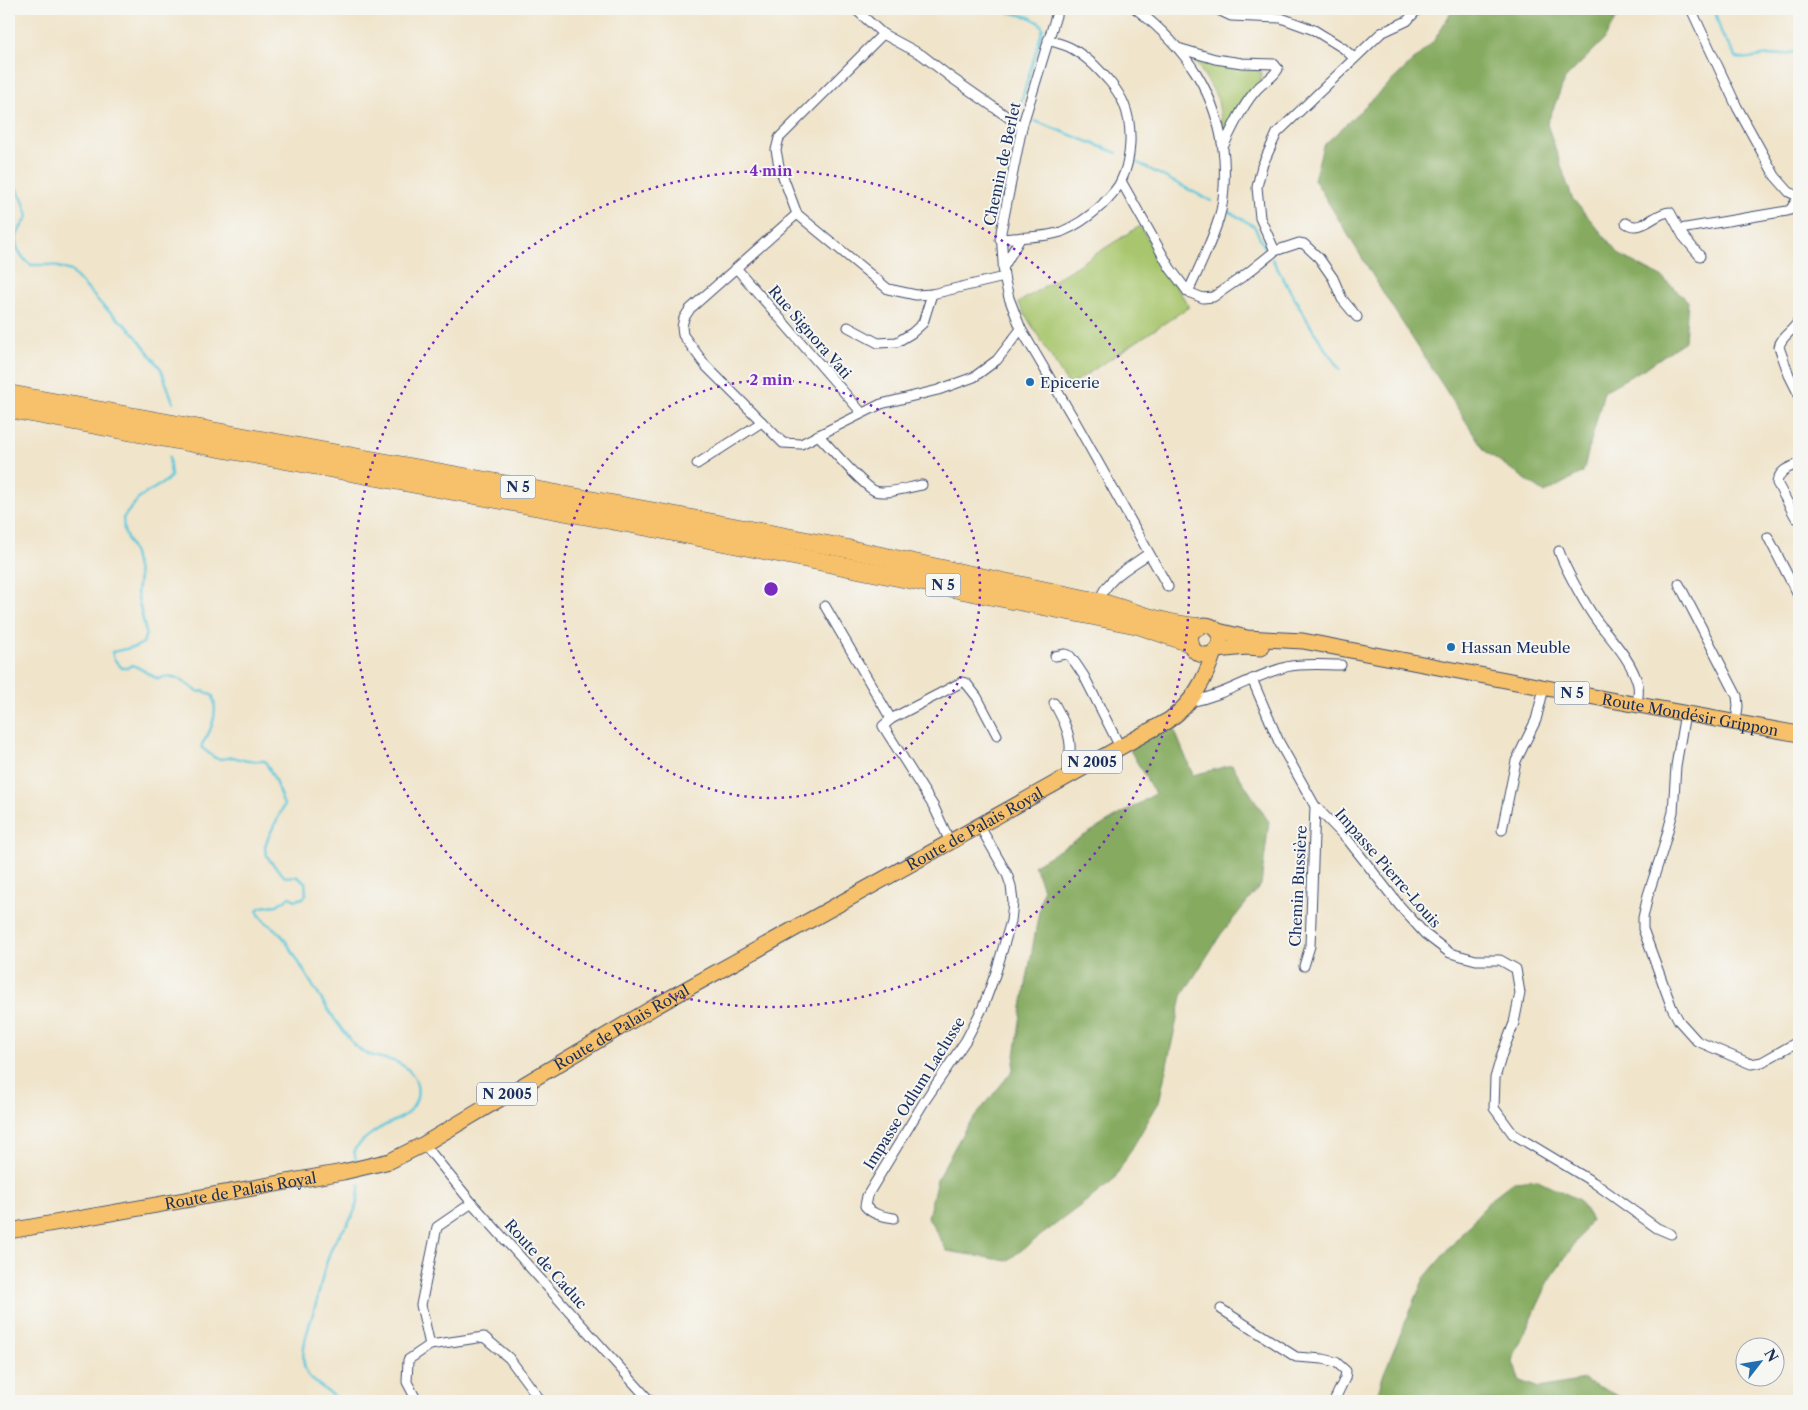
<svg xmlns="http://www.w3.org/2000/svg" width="1808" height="1410" font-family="'Libre Caslon Text',serif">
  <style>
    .green { fill: #a8c66d; stroke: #627a66 }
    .forest { fill: #86ab60; stroke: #506d5f }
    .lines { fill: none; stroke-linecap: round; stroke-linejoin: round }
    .stream { stroke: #5fc8db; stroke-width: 2.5 }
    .street-casing { stroke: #3b4a6e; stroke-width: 11 }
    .primary-casing { stroke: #3b4a6e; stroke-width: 17 }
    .highway-casing { stroke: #3b4a6e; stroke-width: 19 }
    .street { stroke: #fff; stroke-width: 9 }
    .primary { stroke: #f6c16b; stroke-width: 15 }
    .highway { stroke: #f6c16b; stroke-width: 18 }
    .ring { fill: none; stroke: #7b2cbf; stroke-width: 2.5; stroke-dasharray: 2.5 5 }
    .poi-dot { fill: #1f6fb2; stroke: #f6f6f2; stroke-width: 2 }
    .labels { text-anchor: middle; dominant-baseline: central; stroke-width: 4; stroke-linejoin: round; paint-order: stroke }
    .shield { fill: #f6f6f2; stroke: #5d6b8a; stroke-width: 1 }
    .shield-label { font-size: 14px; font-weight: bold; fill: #1b2f5e }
    .street-label { font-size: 15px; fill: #1b2f5e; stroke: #f6f6f2 }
    .poi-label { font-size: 15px; fill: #1b2f5e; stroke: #f6f6f2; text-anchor: start }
    .centre { fill: #7b2cbf; stroke: #f6f6f2; stroke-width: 2.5 }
    .ring-label { font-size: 15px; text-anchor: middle; font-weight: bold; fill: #7b2cbf; stroke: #f6f6f2; stroke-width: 4; stroke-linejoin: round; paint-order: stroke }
  </style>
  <rect width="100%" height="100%" fill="#f6f6f2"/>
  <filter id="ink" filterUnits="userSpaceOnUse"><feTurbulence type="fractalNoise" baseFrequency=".02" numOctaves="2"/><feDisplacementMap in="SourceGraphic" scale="10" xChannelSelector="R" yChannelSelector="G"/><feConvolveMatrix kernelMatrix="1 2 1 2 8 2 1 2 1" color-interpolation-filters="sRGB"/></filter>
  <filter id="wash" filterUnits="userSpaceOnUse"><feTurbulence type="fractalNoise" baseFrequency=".0096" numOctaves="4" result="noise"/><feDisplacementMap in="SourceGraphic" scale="20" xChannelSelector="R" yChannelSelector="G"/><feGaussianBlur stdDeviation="1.12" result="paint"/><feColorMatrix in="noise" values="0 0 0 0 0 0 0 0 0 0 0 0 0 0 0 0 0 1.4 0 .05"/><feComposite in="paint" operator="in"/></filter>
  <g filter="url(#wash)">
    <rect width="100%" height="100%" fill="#f0e4ca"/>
    <g class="green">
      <polygon points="1193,58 1223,66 1254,69 1262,73 1261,81 1243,100 1223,133 1218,100 1211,86"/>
      <polygon points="1140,226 1189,307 1069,386 1018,303"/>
    </g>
    <g class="forest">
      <polygon points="1453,9 1622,9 1603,41 1565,79 1547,124 1572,198 1620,255 1663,278 1688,301 1685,341 1647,367 1604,391 1583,472 1545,493 1485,451 1389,302 1314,179 1323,146 1433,42"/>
      <polygon points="1172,724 1193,775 1232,765 1269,822 1261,885 1221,934 1182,996 1159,1102 1113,1181 1007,1261 947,1251 928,1217 937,1179 965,1129 1013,1070 1022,1007 1043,889 1034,865 1155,794 1130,750"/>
      <polygon points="1536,1179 1579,1200 1591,1220 1549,1281 1512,1360 1520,1381 1539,1388 1584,1380 1629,1401 1375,1401 1384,1373 1424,1278 1492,1198 1514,1181"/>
    </g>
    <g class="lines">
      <g class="stream">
        <polyline points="996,9 1029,17 1040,23 1043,28 1017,115"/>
        <path d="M1714,9L1722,35L1737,58C1746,60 1754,57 1762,56C1776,55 1785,55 1799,51"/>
        <polyline points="1035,121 1117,153"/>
        <polyline points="1132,160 1211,201"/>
        <path d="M9,176L23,200L28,216C21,228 10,239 20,253C23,258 26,262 31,265H52L71,271L103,306L131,330L142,344L161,369L173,402"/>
        <polyline points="1226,210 1254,226 1266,250"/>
        <polyline points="1272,259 1313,330 1340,370"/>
        <path d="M169,457L171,476L166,481L140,497L123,518L124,531L134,554L139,577L137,593L146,633L143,643L135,647L112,652L114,659L122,668H127L132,665C142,668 148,675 159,679C175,671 186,685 199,692L204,691L213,696C218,713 212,730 202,744V748L215,758L221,759L233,757L247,761H265L274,778L284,805C281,814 264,842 265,848C266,860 278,869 285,877L296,876L305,882L306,895L303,898L296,900L289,897L277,905L261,907L257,910C262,924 277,927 285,940C303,968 318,997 338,1024C344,1032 351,1043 360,1050C374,1061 397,1055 411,1073C418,1081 419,1092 416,1101C409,1118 394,1120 380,1128C370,1134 361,1141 354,1150L356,1161"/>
        <path d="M344,1401L333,1396L310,1378C294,1358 311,1323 317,1300C322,1280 324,1265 333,1245C339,1233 350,1224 354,1212C358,1204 358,1194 360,1185"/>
      </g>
    </g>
  </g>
  <g filter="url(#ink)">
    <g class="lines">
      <defs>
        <g id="street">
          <polyline points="855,9 883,34 922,55 949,76 1022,127"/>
          <polyline points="1058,9 1022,127 1001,232 1004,277 1009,298 1021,329 1075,421 1168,587"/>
          <path d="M1136,9C1186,48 1218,93 1224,158C1225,178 1225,199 1219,218C1211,244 1199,268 1188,292"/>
          <polyline points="1216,9 1231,16 1281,18 1314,30 1343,48 1354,58"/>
          <polyline points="1691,9 1737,107 1775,176 1789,192 1799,197"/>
          <polyline points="883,34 779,138 776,150 779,166 797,214 888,289 916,295 932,294 1004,277"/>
          <path d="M1178,48L1215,59L1242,63L1274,64L1278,69C1273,78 1265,81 1258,88C1243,104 1233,127 1223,147"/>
          <polyline points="1121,181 1170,268 1188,292 1203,298 1213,297 1245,275 1275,251 1299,243 1304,244 1319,258 1333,278 1342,299 1357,317"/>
          <polyline points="797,214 690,309 684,318 682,327 683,335 706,366 783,443 801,444 881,404 938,390 974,377 997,360 1021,329"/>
          <path d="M1626,223C1642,234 1655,212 1670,212L1683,236L1700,256"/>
          <polyline points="1680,229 1787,211 1790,210 1799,197"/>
          <path d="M1000,239C1020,237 1042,238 1061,232C1076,226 1090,216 1102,205C1108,198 1117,190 1121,181C1132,159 1133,126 1124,104C1117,88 1105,76 1094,65C1086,58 1078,51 1069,47C1062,44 1055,42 1048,40"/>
          <polyline points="1275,251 1260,218 1257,187 1262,166 1277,133 1381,33 1407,21 1418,9"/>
          <polyline points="1003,268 1021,237"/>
          <polyline points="737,269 862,413"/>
          <path d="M1799,319C1795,331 1781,335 1779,347L1789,375L1799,395"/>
          <polyline points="848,327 878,343 897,342 912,333 923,323 932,294"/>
          <path d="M818,435C830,447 862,485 875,491C886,495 910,487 922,485"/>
          <polyline points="697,464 762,422"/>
          <path d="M1796,518L1777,483C1779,471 1788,467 1799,464"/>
          <polyline points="1768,537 1799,597"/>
          <path d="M1559,551C1565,569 1589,612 1601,626C1614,642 1633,663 1638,685C1639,691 1638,698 1637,704"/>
          <polyline points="1679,584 1737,696 1738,706 1736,722"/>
          <path d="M1099,602C1105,579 1130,567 1148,554"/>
          <polyline points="825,606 891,719"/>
          <polyline points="1055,656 1065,654 1070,656 1076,664 1084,676 1120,747"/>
          <polyline points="1252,679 1279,742 1315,806 1348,840 1399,905 1425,934 1450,953 1476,960 1500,960 1516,969 1520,993 1514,1023 1502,1054 1495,1078 1494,1108 1513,1134 1593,1182 1657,1228 1671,1234"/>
          <path d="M1190,702C1226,695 1252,676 1286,667C1303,663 1323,665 1341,665"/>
          <path d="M1054,703C1061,716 1069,730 1070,745C1071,757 1066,760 1073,773"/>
          <polyline points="1685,713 1676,766 1673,812 1663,849 1648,895 1643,918 1643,929 1672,1008 1679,1021 1697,1041 1751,1064 1762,1062 1799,1041"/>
          <polyline points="1502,830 1516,761 1536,720 1544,688"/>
          <polyline points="950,842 934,807 883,726 891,719 962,682 966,683 977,697 997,735"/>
          <polyline points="1304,966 1310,946 1315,806"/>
          <polyline points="424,1144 472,1203 650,1401"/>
          <path d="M894,1218C882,1216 873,1215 865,1206L867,1196L924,1102L966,1040L983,1007L996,972L1011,921L1013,902L1011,886L1007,874L979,825"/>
          <polyline points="1221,1309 1296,1357 1323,1359 1336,1362 1346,1371 1345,1378 1334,1401"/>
          <polyline points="430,1345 421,1305 437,1227 472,1203"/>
          <polyline points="417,1401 407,1382 408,1360 430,1345 484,1337 509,1358 541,1401"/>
        </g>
        <g id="primary">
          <circle cx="1205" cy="640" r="15"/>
          <path id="s1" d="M1218,631L1247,638L1303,641L1583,695L1799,734"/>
          <polyline points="1217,650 1246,647 1261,648"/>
          <path id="s2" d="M9,1231L343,1172L390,1161L424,1144L656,1006L1169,720C1193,703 1205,680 1214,652"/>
        </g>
        <g id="highway">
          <path d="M9,394L656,512L844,548L1099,602C1132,611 1162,624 1197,627"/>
          <polyline points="9,409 653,528 1138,625 1190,643"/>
        </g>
      </defs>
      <use href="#street" class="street-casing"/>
      <use href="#primary" class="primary-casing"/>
      <use href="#highway" class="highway-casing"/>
      <use href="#street" class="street"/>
      <use href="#primary" class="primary"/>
      <use href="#highway" class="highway"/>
    </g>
  </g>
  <g class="ring">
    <circle cx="771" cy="589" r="209"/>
    <circle cx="771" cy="589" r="418"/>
  </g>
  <g class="poi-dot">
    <circle cx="1030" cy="382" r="5"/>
    <circle cx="1451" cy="647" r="5"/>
  </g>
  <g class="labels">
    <g class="shield">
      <rect x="500.5" y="475.5" width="35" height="23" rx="4"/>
      <rect x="925.5" y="573.5" width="35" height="23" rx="4"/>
      <rect x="1554.5" y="681.5" width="35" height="23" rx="4"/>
      <rect x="1062" y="750.5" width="60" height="23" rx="4"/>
      <rect x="477" y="1082.5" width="60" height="23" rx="4"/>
    </g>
    <g class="shield-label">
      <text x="518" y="487">N 5</text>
      <text x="943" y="585">N 5</text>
      <text x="1572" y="693">N 5</text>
      <text x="1092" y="762">N 2005</text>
      <text x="507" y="1094">N 2005</text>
    </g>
    <g class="street-label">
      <text transform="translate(1002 164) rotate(-78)">Chemin de Berlet</text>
      <text transform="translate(810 332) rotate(49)">Rue Signora Vati</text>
      <text stroke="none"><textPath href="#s1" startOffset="480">Route Mondésir Grippon</textPath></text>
      <text stroke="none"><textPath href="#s2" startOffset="1060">Route de Palais Royal</textPath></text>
      <text transform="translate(1388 868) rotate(49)">Impasse Pierre-Louis</text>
      <text transform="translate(1298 886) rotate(-87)">Chemin Bussière</text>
      <text stroke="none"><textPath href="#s2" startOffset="655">Route de Palais Royal</textPath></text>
      <text transform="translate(914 1093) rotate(-58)">Impasse Odlum Laclusse</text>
      <text stroke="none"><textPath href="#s2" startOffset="235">Route de Palais Royal</textPath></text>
      <text transform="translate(546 1264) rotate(48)">Route de Caduc</text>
    </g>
    <g class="poi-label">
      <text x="1040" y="382">Epicerie</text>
      <text x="1461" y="647">Hassan Meuble</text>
    </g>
  </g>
  <circle cx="771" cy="589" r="8" class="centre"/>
  <g class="ring-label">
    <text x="771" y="176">4 min</text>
    <text x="771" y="385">2 min</text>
  </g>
  <rect width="1808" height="1410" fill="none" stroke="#f6f6f2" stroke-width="30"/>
  <g transform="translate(1760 1362) rotate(59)"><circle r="24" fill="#f6f6f2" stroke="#9ea6b7"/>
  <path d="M0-4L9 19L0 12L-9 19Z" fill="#1f6fb2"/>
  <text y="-8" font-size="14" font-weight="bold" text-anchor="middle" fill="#1b2f5e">N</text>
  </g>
</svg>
